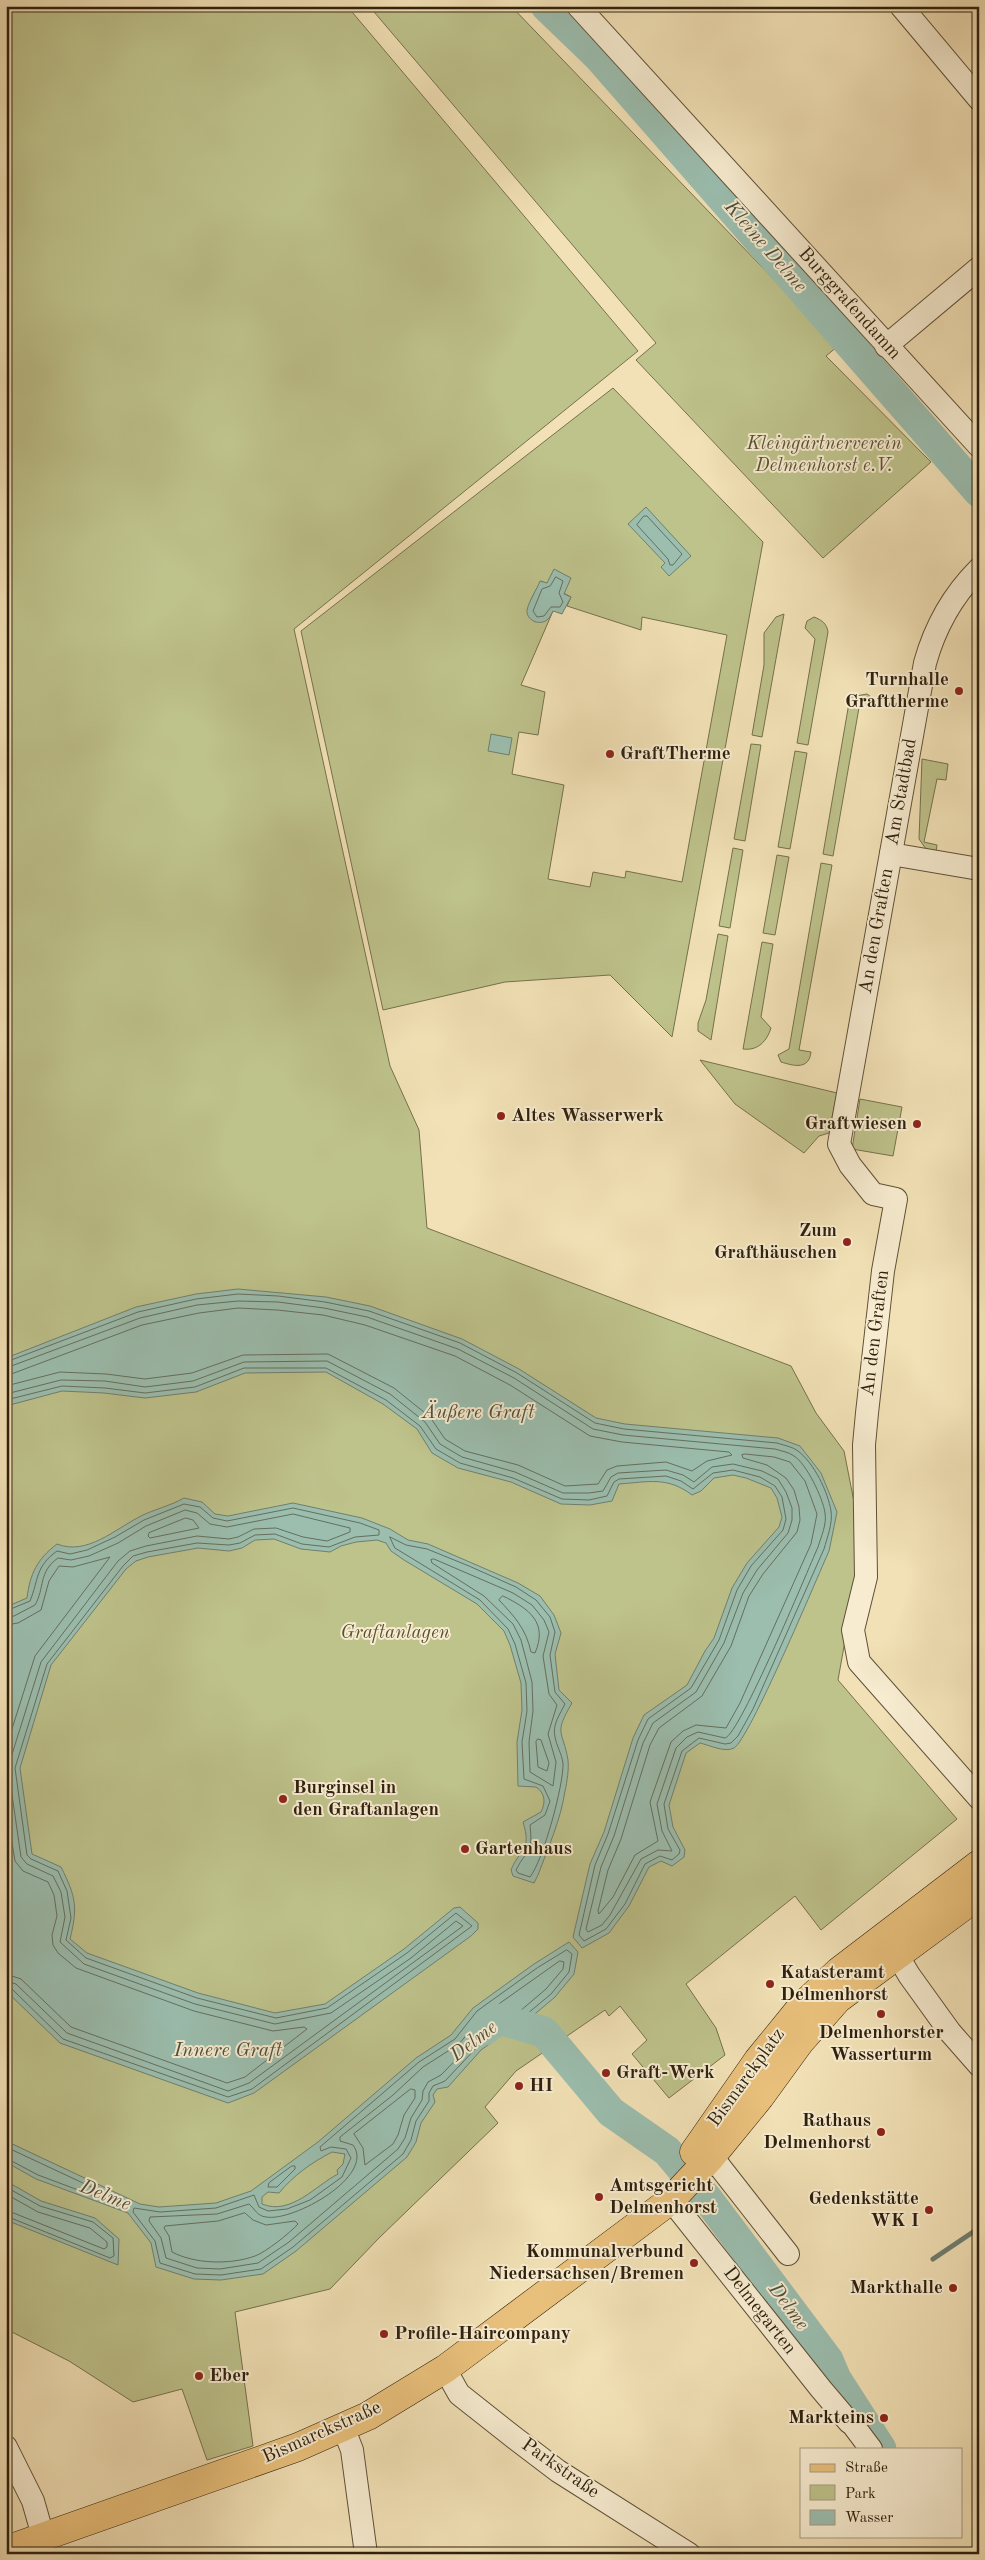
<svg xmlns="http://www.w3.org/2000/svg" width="985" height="2560" font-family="'Old Standard TT',serif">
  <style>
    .green { fill: #bec28b; stroke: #76714c; fill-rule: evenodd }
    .water { fill: #9bbeaf; stroke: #707f6f; fill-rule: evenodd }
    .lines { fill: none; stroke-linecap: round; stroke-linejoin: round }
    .shore { stroke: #656f5e; stroke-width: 1 }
    .stream { stroke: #707f6f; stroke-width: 5 }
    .river { stroke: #9bbeaf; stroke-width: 31 }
    .minor-casing { stroke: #605038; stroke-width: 24 }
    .major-casing { stroke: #2f200e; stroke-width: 29 }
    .minor { stroke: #f7ecd0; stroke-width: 22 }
    .major { stroke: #e9c07b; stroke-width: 28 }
    .poi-dot { fill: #8f2418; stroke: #f7ecd0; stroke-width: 2 }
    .labels { text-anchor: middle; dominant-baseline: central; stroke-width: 4; stroke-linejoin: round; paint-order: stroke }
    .street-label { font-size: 19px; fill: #2f200e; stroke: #f7ecd0 }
    .park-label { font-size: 19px; font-style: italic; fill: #5a5134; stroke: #f7ecd0 }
    .poi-label { font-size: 19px; font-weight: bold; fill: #2f200e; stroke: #f7ecd0; text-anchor: start }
    .water-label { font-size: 20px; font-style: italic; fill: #4f4f3e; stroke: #f7ecd0 }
  </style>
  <rect width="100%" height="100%" fill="#f2e1b6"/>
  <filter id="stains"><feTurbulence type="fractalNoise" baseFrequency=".004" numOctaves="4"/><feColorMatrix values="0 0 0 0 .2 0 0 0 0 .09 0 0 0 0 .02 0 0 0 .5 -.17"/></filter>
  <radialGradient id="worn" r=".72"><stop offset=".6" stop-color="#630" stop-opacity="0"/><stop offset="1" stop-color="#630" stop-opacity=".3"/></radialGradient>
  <g class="green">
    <polygon points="6,6 347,6 638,351 294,629 390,1066 419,1130 427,1228 791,1366 816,1413 844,1451 856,1512 855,1585 838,1680 957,1819 821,1930 795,1896 686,1984 716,2028 725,2055 669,2098 632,2054 647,2040 620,2006 609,2016 605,2010 516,2071 485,2107 498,2123 379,2238 330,2289 235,2312 253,2446 207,2460 182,2389 133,2402 69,2361 6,2329"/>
    <polygon points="369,6 511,6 838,346 826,356 931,462 823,558 636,360 656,343"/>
    <path d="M613,388L763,542L672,1037L610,975L505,982L383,1010L301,631ZM541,581L571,597L567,606L641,630L642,617L727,635L682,882L626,871L625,878L593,872L590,887L548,879L564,785L512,774L519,732L538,735L545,692L521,685L553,611L535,622C521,610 534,595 541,581Z"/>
    <polygon points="784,614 762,737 752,735 764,665 764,633 776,617"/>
    <path d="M814,617C822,620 827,624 828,632L808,745L797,743L815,639L805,628L807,621Z"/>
    <polygon points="867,694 874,699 872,704 860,702 833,856 823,854 850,697"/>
    <polygon points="751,744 761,745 745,841 734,839"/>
    <polygon points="795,751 807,753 790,849 778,847"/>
    <polygon points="922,759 948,764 946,780 937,779 924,842 937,845 936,852 926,849 919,839"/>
    <polygon points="733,848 743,850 730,928 719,926"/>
    <polygon points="777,855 789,857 775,935 763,933"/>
    <path d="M821,863L832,865L799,1050L811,1052C809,1070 794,1066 781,1062L778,1055L789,1049Z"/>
    <polygon points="718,934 728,936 711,1040 698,1031 698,1023 706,1000"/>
    <path d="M762,942L773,944L761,1017L771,1028C767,1041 758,1051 743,1049Z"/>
    <polygon points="700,1060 837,1093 829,1133 819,1136 804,1153 735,1104"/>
    <polygon points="860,1099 902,1107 893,1156 852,1149"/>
  </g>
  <g class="water">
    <polygon points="646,507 691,556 669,576 661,567 665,563 628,524"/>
    <path d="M554,569L571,578L564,594L571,597L562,614L553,611C551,614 550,618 547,620C539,626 526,620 527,610C529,601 537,589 540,581L547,583Z"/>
    <polygon points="491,734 512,738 509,755 488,751"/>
    <path d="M238,1289L326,1297L370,1306L462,1339L519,1369L596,1418L625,1424L778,1438L800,1446L821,1473L837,1512L829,1551C817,1578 749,1740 734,1748C725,1753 709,1745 700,1743L686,1753L669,1805L673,1827L685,1850L684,1857L672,1866L661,1861L649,1867L629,1906L609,1933L582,1948L573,1937L590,1864L604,1832L633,1738L644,1715L687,1685L705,1651L714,1638L732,1588L747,1563L779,1527L782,1517L777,1498L771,1488L746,1478L733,1475L714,1478L701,1491L692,1495C667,1476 648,1482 619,1484L612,1501L590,1505L561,1504L511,1482L458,1468L432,1453L417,1429L383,1404L326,1372L245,1373L196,1392L145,1398L104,1393L62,1391L6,1406V1358L136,1307L196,1294Z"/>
    <path d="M184,1498L202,1502L215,1514L228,1516L293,1503L362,1518L390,1529L408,1540L428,1544L518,1583L540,1596L554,1615L561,1633L555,1654L559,1690L572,1703C553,1735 563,1730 568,1760C569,1769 567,1782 565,1791C561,1819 548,1848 538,1875L534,1883L513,1876L511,1870C520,1848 532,1851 523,1822L541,1812C546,1802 545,1793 536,1787L518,1786L517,1742L522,1710L521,1683L510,1645L504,1631L477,1604L404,1560L391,1551L386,1543L377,1540L356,1542L341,1546L330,1552L301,1549L274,1539L255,1540L242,1548L229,1551L198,1548L148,1557L136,1561L126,1569L51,1665L20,1768L32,1854L61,1867C76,1897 78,1907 70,1939L87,1953L198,1993L275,2013L325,2004L404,1949L454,1908L460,1907L478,1923V1929L471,1936L254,2093L228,2103L60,2043L6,1991V1607L27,1598C30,1574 37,1559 57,1544C87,1556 115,1529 141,1516C155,1509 170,1506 184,1498Z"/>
    <path d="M569,1942L578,1952L574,1974L555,1997L511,2034L502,2035L481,2050L448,2087L437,2089L433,2095L435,2102L421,2123L416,2142L407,2157L296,2251L263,2274L221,2280L194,2279L156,2267L151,2243L128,2213L36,2179L6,2162V2141L140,2204L159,2207L216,2203L251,2191L318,2142L416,2058L451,2035L473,2008L534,1964ZM332,2152L345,2154L343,2164L337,2170L338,2174C316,2185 291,2216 262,2204V2197L268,2192L279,2193C294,2175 311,2163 332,2152Z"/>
    <polygon points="6,2181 41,2201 95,2218 119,2239 118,2265 6,2220"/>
  </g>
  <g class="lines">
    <g class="shore">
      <polygon points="644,516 647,516 682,554 673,565 670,565 668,559 637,525"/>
      <polygon points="556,577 563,581 559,593 563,602 560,607 551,607 544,616 537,617 533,611 542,589 550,586"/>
      <path d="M6,1362L138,1312L196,1299L238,1294L278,1296L325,1302L369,1311L460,1343L517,1373L595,1423L624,1429L777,1443C783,1445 793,1447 798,1451C814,1463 828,1492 831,1511C833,1523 827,1538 824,1549L753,1709L738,1736L731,1743L725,1744L699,1738L682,1751L664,1804L668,1829L680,1850L679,1854L672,1860L660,1856L645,1864L625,1904L606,1929L584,1941L579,1935L595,1865L608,1834L638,1740L648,1719L691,1688L719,1640L737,1590L751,1566L783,1530L786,1519L782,1497L775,1486L760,1477L733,1470L713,1473L693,1489L681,1481L666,1476L619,1479L614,1482L607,1496L589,1500L562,1499L513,1478L460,1463L436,1449L420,1426L386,1400L326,1368H244L195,1387L145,1393L105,1388L62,1386L6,1400"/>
      <path d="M6,1368L140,1318L197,1305L238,1301L278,1302L324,1308L367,1317L458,1349L514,1378L593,1429L623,1435L775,1449C781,1451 789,1452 794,1456C806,1463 823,1498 825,1513C827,1524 821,1537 818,1547C807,1572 740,1734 725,1738L698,1732L687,1737L676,1748L657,1804L662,1831L672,1851L658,1850L641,1859L610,1915L602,1925L588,1932L586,1929L601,1867L614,1836L643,1743L653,1723L696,1692L724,1643L743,1593L757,1570L788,1533L792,1520V1508L786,1492L778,1479L762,1471L733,1464L712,1467L694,1482L683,1475L666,1470L618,1473L611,1477L603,1491L589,1493H563L515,1472L462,1457L440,1444L425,1422L390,1394L327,1361L244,1362L193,1381L145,1387L105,1381L61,1380L6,1394"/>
      <polyline points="6,1376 142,1325 199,1313 238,1308 277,1310 323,1315 365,1325 455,1356 510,1385 590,1436 622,1442 729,1452 732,1455 707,1461 692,1471 666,1462 617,1466 607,1470 598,1484 565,1486 518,1465 465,1451 445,1439 430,1417 394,1388 328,1354 243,1355 192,1373 145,1379 106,1374 60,1372 6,1386"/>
      <polygon points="745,1454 774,1457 790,1462 805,1481 817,1514 811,1544 740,1703 726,1728 696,1725 683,1731 671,1742 650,1802 658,1841 635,1855 613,1897 599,1914 598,1911 608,1870 621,1839 650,1745 659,1728 702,1696 731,1646 749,1596 763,1574 797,1532 800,1520 799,1507 794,1490 786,1478 767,1465 743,1458 742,1455"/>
      <polygon points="186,1518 193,1520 199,1528 150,1538 148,1536 149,1533"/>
      <path d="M390,1537L406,1545L427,1549L469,1566L516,1587L536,1600L550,1617L555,1632L550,1655L555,1692L565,1704C560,1714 552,1725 555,1737C556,1745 562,1754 563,1763C564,1784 543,1861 530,1877L518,1873L516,1870C528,1847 533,1854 530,1825L545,1815L550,1801L543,1786L524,1779L522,1742L527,1711L526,1683L515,1644L508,1629L480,1600L395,1548Z"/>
      <polygon points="434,1559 513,1593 532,1605 544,1620 549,1632 543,1656 549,1694 557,1705 548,1734 556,1762 553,1786 530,1772 529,1742 533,1711 532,1682 521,1640 513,1624 484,1596 432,1563 431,1560"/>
      <path d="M503,1596C530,1609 548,1623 535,1653L531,1652C526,1629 515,1617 499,1600Z"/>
      <path d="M6,1611L30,1601C39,1579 35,1567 57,1551L70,1554L87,1550L115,1537L144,1520L184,1504L200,1507L213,1518L227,1521L293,1508L360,1523L379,1530V1535L355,1537L329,1547L302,1544L275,1534L255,1535L240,1543L229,1545L197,1543L147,1552L133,1556L123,1566L47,1664L15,1768L27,1855L31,1859L58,1871L67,1891L71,1918L66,1940L86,1958L197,1998L276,2018L327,2008L407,1953L456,1913L472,1926L252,2089L228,2097L63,2039L12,1989L6,1988"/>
      <path d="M6,1617L14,1616L35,1605C45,1588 38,1572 58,1558L71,1560L89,1556L118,1543L146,1526L185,1510L197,1513L210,1524L227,1527L293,1514L350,1528V1532L327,1541L303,1537L276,1528L254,1529L238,1537L229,1539L197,1536L146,1546L130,1551L118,1561L41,1662L8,1767L21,1857L27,1864L53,1876L61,1892L65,1917L60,1942L84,1964L195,2004L275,2024L331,2013L411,1958L456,1921L463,1926L249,2083L228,2091L67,2033L16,1984L6,1981"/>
      <polyline points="6,1625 18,1623 41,1610 49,1581 59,1566 73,1567 110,1557 35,1656 6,1748"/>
      <polygon points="538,1739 541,1740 549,1763 547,1771 538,1767 536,1742"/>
      <polyline points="6,1806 15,1861 23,1871 48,1882 54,1895 57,1916 52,1935 53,1945 58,1953 76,1968 194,2011 273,2031 304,2027 307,2029 245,2077 227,2083 71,2027 21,1979 6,1974"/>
      <polygon points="567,1950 572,1954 569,1972 551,1994 509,2029 499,2031 478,2046 445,2081 433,2086 429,2093 429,2101 416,2121 411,2140 403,2154 293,2247 261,2269 221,2275 195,2274 160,2263 155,2241 133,2212 134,2208 160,2212 216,2208 254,2195 259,2207 268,2211 287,2209 310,2200 342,2177 351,2158 346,2149 331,2147 321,2151 320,2147 419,2062 455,2039 477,2011 537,1968"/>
      <path d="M560,1961L564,1962L563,1969L546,1989L506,2023L496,2026L474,2041L441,2075L428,2082L423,2091L422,2100L411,2118L405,2138L398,2149L289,2242L258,2263L220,2269L197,2268L166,2258L161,2238L149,2221L150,2217L217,2214L249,2204C255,2209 257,2216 266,2217C293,2222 376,2176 353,2145L340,2141V2137L393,2095L423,2067L459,2044L482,2016Z"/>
      <polygon points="411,2089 415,2090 415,2098 404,2115 398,2135 393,2144 365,2165 363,2148 354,2134"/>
      <polyline points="6,2147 115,2198 116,2202 113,2203 38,2175 6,2158"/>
      <polygon points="292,2166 295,2166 295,2169 277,2187 268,2187 269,2183"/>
      <polyline points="6,2187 40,2206 93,2222 113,2238 114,2256 110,2258 6,2216"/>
      <polyline points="6,2194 38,2212 90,2228 107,2242 107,2247 104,2249 6,2210"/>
      <path d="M245,2213L253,2220L266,2225L295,2221L298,2224C290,2233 266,2252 255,2256C230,2265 195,2264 172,2252L169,2236L164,2228L165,2226L218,2221Z"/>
    </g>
    <polyline class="stream" points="933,2259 979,2228"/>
    <g class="river">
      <polyline points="546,6 598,56 979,492"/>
      <polyline points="484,2030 499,2019 544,2032 611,2112 667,2151 709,2201 828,2360 836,2379 881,2449"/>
    </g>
    <defs>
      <g id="minor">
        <polyline points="578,6 979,446"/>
        <polyline points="901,6 979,99"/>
        <polyline points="886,346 979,268"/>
        <path d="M979,569C953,595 935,627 925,663L839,1144L850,1165L873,1194L896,1199L883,1271L867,1413L864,1445L866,1577L853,1630L859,1662L979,1798"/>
        <polyline points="891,854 979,869"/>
        <polyline points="889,1941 909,1975 950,2032 979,2065"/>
        <polyline points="702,2144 788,2254"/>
        <polyline points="671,2200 821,2389 849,2422"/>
        <polyline points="445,2369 459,2394 516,2439 558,2471 689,2554"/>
        <polyline points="853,2425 871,2449"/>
        <polyline points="343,2427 352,2450 366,2554"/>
        <polyline points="6,2447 33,2501 43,2536"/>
      </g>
      <g id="major">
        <polyline points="694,2152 758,2060 802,2006 839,1971 979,1864"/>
        <polyline points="6,2550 298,2447 368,2416 445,2369 671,2200 711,2157 760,2097 800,2042 838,1999 979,1895"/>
      </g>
    </defs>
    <use href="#minor" class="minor-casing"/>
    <use href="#major" class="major-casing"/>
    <use href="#minor" class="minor"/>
    <use href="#major" class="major"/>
  </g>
  <g class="poi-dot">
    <circle cx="959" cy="691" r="5"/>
    <circle cx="610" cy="754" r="5"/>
    <circle cx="501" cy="1116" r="5"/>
    <circle cx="917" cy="1124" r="5"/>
    <circle cx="847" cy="1242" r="5"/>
    <circle cx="283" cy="1799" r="5"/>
    <circle cx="465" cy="1849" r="5"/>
    <circle cx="770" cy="1984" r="5"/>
    <circle cx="881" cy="2014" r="5"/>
    <circle cx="606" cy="2073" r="5"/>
    <circle cx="519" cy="2086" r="5"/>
    <circle cx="881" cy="2132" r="5"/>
    <circle cx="599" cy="2197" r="5"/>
    <circle cx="929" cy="2210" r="5"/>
    <circle cx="694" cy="2263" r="5"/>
    <circle cx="953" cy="2288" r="5"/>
    <circle cx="384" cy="2334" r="5"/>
    <circle cx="199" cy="2376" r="5"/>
    <circle cx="884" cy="2418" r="5"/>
  </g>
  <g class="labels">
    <g class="street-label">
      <text transform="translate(849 304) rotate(48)">Burggrafendamm</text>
      <text transform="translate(902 792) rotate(-80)">Am Stadtbad</text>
      <text transform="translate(877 931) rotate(-80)">An den Graften</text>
      <text transform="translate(876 1333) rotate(-83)">An den Graften</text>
      <text transform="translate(747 2078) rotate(-54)">Bismarckplatz</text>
      <text transform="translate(759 2311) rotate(52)">Delmegarten</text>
      <text transform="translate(322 2433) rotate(-24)">Bismarckstraße</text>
      <text transform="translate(560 2469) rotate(35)">Parkstraße</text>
    </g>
    <g class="park-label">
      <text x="824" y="444">Kleingärtnerverein<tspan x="824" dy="22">Delmenhorst e.V.</tspan></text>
      <text x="395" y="1633">Graftanlagen</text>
    </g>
    <g class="poi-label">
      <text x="949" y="680" text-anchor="end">Turnhalle<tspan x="949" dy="22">Grafttherme</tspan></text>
      <text x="620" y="754">GraftTherme</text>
      <text x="511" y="1116">Altes Wasserwerk</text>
      <text x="907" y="1124" text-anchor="end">Graftwiesen</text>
      <text x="837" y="1231" text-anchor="end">Zum<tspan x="837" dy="22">Grafthäuschen</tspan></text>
      <text x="293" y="1788">Burginsel in<tspan x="293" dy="22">den Graftanlagen</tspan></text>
      <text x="475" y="1849">Gartenhaus</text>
      <text x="780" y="1973">Katasteramt<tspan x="780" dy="22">Delmenhorst</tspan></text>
      <text x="881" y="2033" text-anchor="middle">Delmenhorster<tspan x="881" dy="22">Wasserturm</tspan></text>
      <text x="616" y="2073">Graft-Werk</text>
      <text x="529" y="2086">HI</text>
      <text x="871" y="2121" text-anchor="end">Rathaus<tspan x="871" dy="22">Delmenhorst</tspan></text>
      <text x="609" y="2186">Amtsgericht<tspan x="609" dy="22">Delmenhorst</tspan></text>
      <text x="919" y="2199" text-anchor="end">Gedenkstätte<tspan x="919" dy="22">WK I</tspan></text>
      <text x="684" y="2252" text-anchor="end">Kommunalverbund<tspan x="684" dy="22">Niedersachsen/Bremen</tspan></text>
      <text x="943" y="2288" text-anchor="end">Markthalle</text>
      <text x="394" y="2334">Profile-Haircompany</text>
      <text x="209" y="2376">Eber</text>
      <text x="874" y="2418" text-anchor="end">Markteins</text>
    </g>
    <g class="water-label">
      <text transform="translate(765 247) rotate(49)">Kleine Delme</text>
      <text x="478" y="1413">Äußere Graft</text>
      <text transform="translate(474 2042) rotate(-38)">Delme</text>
      <text x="228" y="2051">Innere Graft</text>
      <text transform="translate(105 2196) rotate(22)">Delme</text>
      <text transform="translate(788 2307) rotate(53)">Delme</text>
    </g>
  </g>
  <rect width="985" height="2560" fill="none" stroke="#f2e1b6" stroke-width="25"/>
  <rect x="8" y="8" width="970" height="2545" fill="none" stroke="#2f200e" stroke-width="2.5"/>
  <rect x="12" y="12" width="960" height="2535" fill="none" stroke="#2f200e"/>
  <rect x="800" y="2448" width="162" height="90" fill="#f7ecd0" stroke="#a79a82"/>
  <rect x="810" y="2464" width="25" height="8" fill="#e9c07b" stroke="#a79a82"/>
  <text x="845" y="2472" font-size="15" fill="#2f200e">Straße</text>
  <rect x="810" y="2485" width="25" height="15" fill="#bec28b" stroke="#a79a82"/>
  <text x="845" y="2498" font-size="15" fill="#2f200e">Park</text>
  <rect x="810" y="2510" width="25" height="15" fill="#9bbeaf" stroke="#a79a82"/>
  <text x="845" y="2522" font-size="15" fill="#2f200e">Wasser</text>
  <rect width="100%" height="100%" filter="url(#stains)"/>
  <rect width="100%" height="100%" fill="url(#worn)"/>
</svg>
